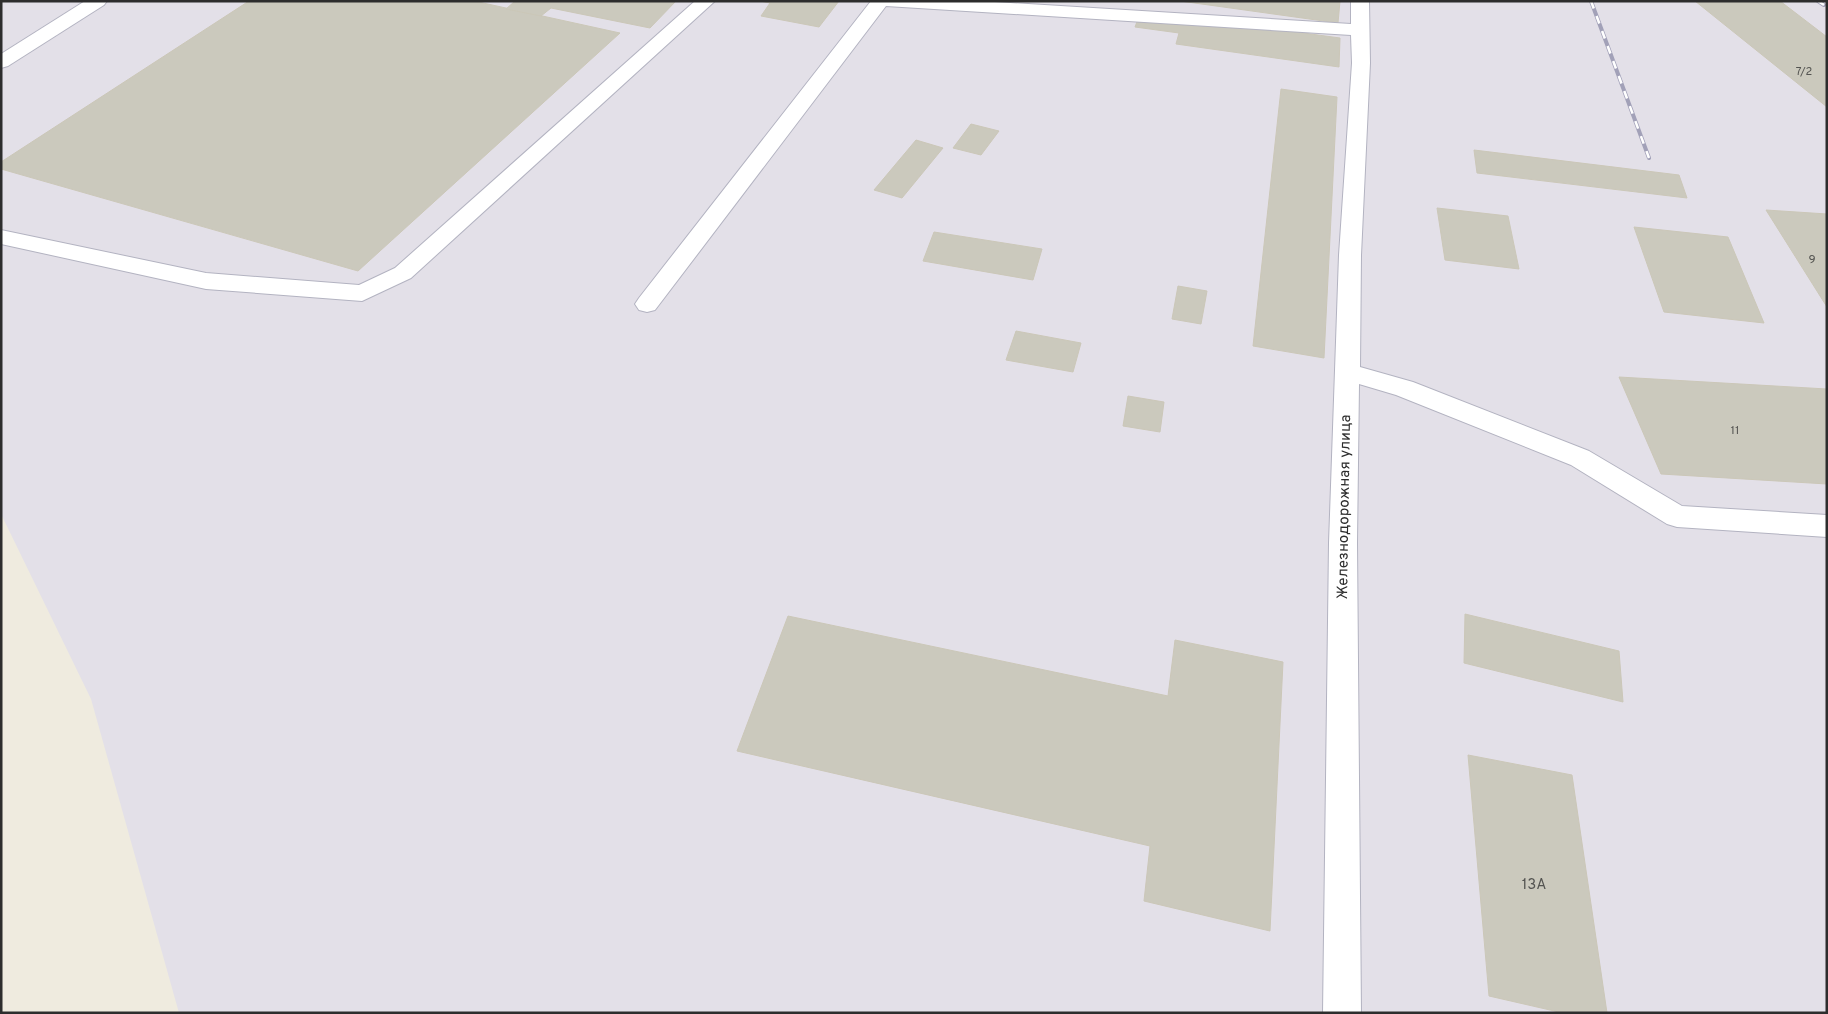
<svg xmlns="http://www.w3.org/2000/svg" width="1828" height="1014" font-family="Overpass,sans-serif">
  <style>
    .industrial { fill: #e3e0e8 }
    .building { fill: #cbc9bd; stroke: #cbc7b8 }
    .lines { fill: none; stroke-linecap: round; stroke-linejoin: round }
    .minor-casing { stroke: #b3b3c1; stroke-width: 2 }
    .minor { fill: #fff; fill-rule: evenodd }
    .rail-casing { stroke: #a2a1b8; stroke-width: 4 }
    .rail { stroke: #fff; stroke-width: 2.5; stroke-dasharray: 8; stroke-linecap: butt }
    .labels { text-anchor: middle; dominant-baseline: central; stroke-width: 4.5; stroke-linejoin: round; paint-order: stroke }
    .far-number-label { font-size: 11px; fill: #545451 }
    .number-label { font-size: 12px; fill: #545451 }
    .street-label { font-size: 15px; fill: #2d2d2d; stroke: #fff }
    .near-number-label { font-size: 15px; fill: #545451 }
  </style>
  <rect width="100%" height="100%" fill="#efebdf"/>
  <polygon class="industrial" points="1,1 1827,1 1827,1013 179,1013 91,699 1,514"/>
  <g class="building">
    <polygon points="249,1 474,1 620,33 358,271 1,169 1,162"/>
    <polygon points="515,1 676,1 650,28 551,8 541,16 506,9"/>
    <polygon points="760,1 839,1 819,27 761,16 770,3"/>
    <polygon points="1180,1 1340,1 1338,23"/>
    <polygon points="1695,1 1780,1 1827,37 1827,107"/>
    <polygon points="1141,11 1340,38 1339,67 1176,44 1179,33 1135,27"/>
    <polygon points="1281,89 1337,97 1324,358 1253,346"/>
    <polygon points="971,124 999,131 981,155 953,148"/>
    <polygon points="916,140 943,148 902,198 874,190"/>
    <polygon points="1474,150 1679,175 1687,198 1477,173"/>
    <polygon points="1437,208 1508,216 1519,269 1445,260"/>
    <polygon points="1766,210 1827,214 1827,307"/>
    <polygon points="1634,227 1728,237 1764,323 1664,312"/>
    <polygon points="934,232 1042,249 1033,280 923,261"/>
    <polygon points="1178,286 1207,291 1201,324 1172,319"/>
    <polygon points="1016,331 1081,343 1073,372 1006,360"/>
    <polygon points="1619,377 1827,389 1827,484 1661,474"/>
    <polygon points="1128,396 1164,402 1160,432 1123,426"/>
    <polygon points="1465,614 1619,651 1623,702 1464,663"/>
    <polygon points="788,616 1168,696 1175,640 1283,662 1270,931 1144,901 1150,846 737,751"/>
    <polygon points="1468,755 1572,775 1607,1013 1563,1013 1489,996"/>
  </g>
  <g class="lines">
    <defs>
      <g id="minor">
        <polygon points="85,1 107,1 104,5 8,66 1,68 1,54"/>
        <polygon points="695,1 715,1 411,278 362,301 206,289 1,244 1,230 206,273 359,285 395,268"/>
        <polygon points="871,1 979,1 1351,24 1351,1 1369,1 1370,63 1361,255 1360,367 1413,382 1589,451 1682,506 1827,515 1827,537 1677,527 1667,524 1571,465 1396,395 1359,384 1357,543 1361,1013 1323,1013 1329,543 1339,255 1352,63 1351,35 886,6 655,310 647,312 639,310 635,304 639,298"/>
      </g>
    </defs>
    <use href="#minor" class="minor-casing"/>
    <use href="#minor" class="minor"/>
    <defs>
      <g id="rail">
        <polyline points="1591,1 1649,158"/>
        <polyline points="1818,1 1824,5"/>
      </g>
    </defs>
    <use href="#rail" class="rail-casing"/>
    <use href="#rail" class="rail"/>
  </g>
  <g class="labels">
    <g class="far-number-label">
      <text x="1804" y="72">7/2</text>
    </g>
    <g class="number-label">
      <text x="1812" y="260">9</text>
      <text x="1735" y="431">11</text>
    </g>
    <g class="street-label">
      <text transform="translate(1345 507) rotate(-89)">Железнодорожная улица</text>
    </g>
    <g class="near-number-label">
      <text x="1534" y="885">13А</text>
    </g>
  </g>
  <rect width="1828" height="1014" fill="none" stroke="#2d2d2d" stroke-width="5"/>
</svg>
